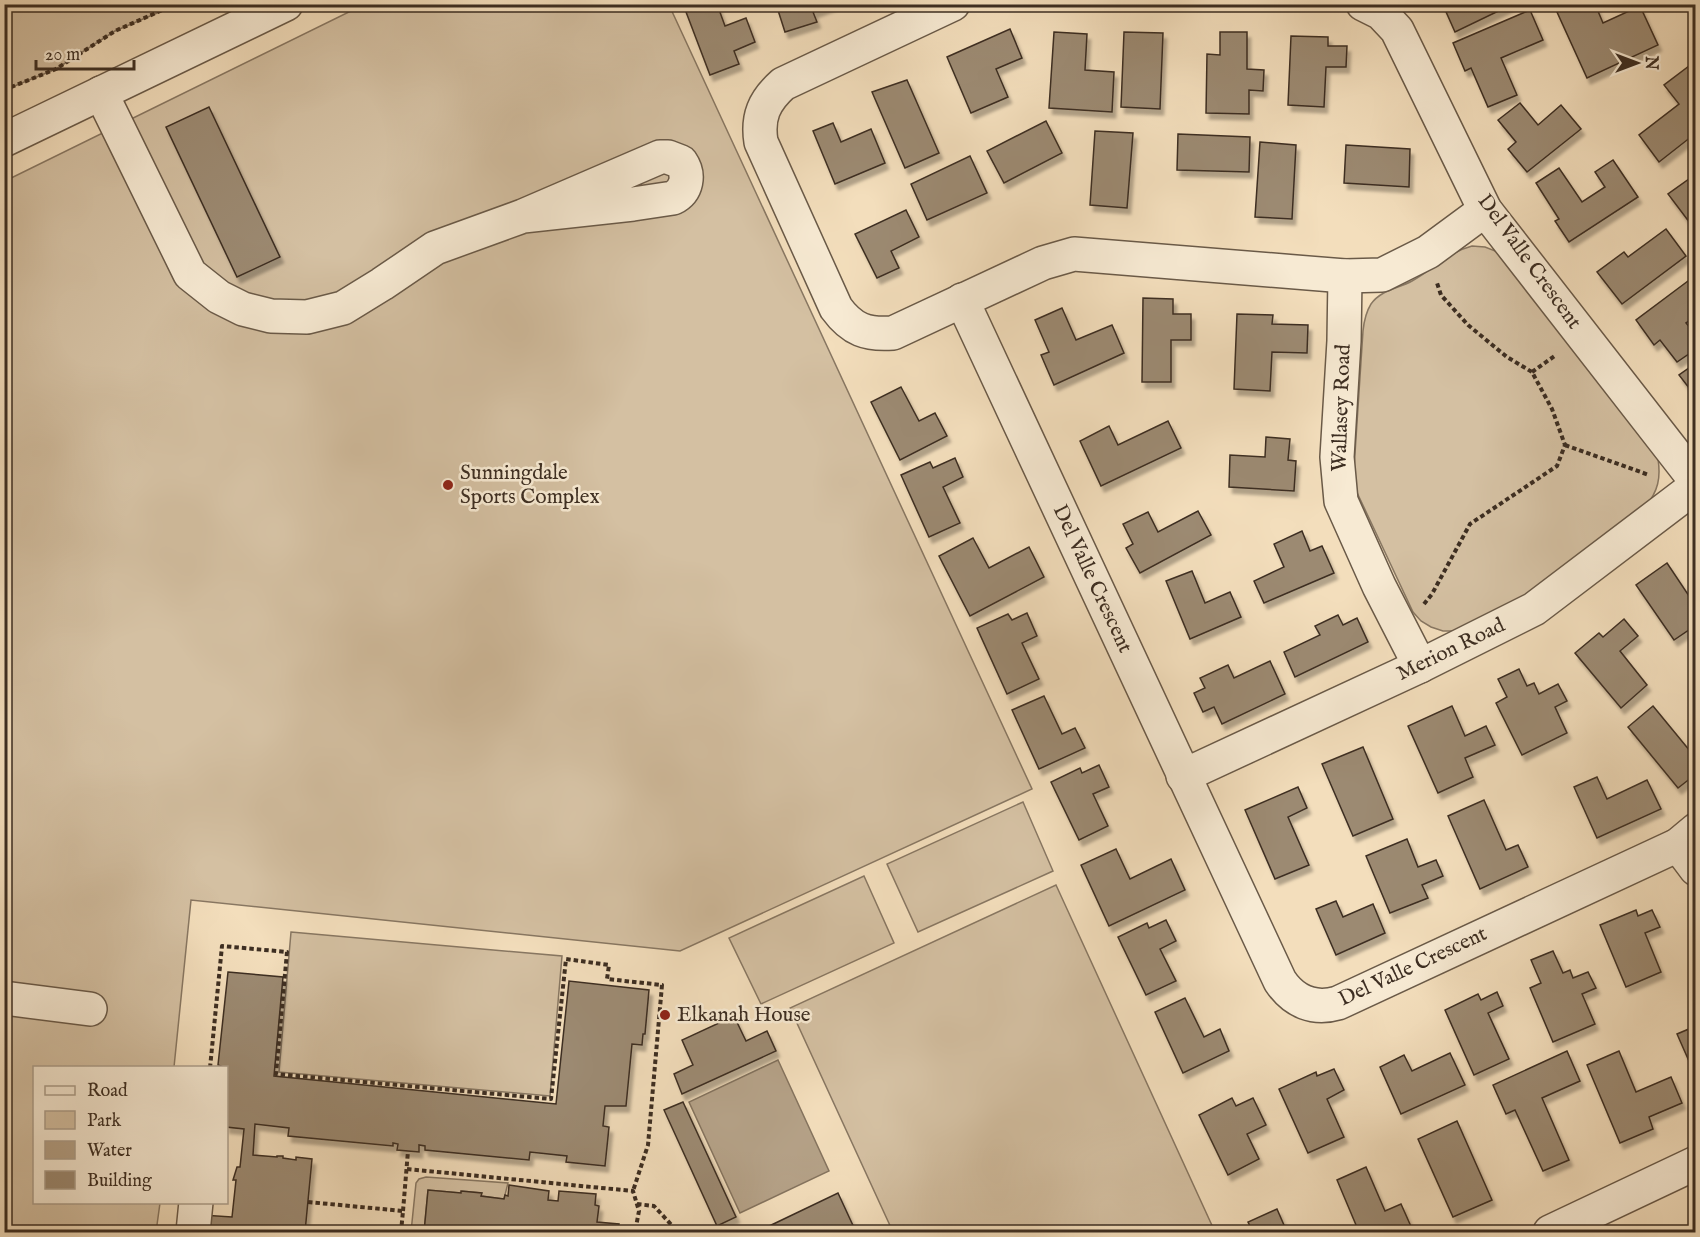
<svg xmlns="http://www.w3.org/2000/svg" width="1700" height="1237" font-family="'IM FELL English',serif">
  <style>
    .green { fill: #d4c0a2; stroke: #887762; stroke-width: 1.5 }
    .water { fill: #b5a288; stroke: #85745f; stroke-width: 1.5 }
    .building { fill: #9c8a72; stroke: #3d2e22; stroke-width: 1.5; filter: url(#shadow) }
    .lines { fill: none; stroke-linecap: round; stroke-linejoin: round }
    .minor-casing { stroke: #6a5a48; stroke-width: 36 }
    .path { stroke: #3d2e22; stroke-width: 4; stroke-dasharray: 4.5 3; stroke-linecap: butt }
    .minor { stroke: #f7ead3; stroke-width: 33 }
    .poi-dot { fill: #8f2418; stroke: #f7ead3; stroke-width: 2 }
    .labels { text-anchor: middle; dominant-baseline: central; stroke-width: 5; stroke-linejoin: round; paint-order: stroke }
    .street-label { font-size: 21px; fill: #3d2e22; stroke: #f7ead3 }
    .poi-label { font-size: 21px; fill: #3d2e22; stroke: #f7ead3; text-anchor: start }
  </style>
  <defs>
    <filter id="shadow"><feDropShadow dx="3.5" dy="6" stdDeviation="1.5" flood-color="#0004"/></filter>
  </defs>
  <rect width="100%" height="100%" fill="#f3debc"/>
  <filter id="stains"><feTurbulence type="fractalNoise" baseFrequency=".00333" numOctaves="4"/><feColorMatrix values="0 0 0 0 .2 0 0 0 0 .09 0 0 0 0 .02 0 0 0 .5 -.17"/></filter>
  <radialGradient id="worn" r=".72"><stop offset=".6" stop-color="#630" stop-opacity="0"/><stop offset="1" stop-color="#630" stop-opacity=".3"/></radialGradient>
  <g class="green">
    <polygon points="5,4 176,4 176,5 115,31 56,69 5,90"/>
    <polygon points="363,5 669,5 1032,789 680,951 191,900 174,1067 34,1068 34,1202 160,1203 156,1232 5,1232 5,181"/>
    <path d="M1472,246L1485,247L1503,254L1658,459C1661,478 1658,491 1646,506L1512,607L1455,631H1443L1431,627L1421,621L1413,612L1353,484L1363,331C1364,321 1366,312 1371,304C1381,290 1397,289 1412,281C1433,270 1448,252 1472,246Z"/>
    <polygon points="1023,802 1053,871 918,932 887,864"/>
    <polygon points="864,876 894,943 761,1004 729,938"/>
    <polygon points="1056,885 1215,1232 893,1232 790,1008"/>
    <polygon points="291,932 562,956 550,1096 279,1072"/>
    <polygon points="426,1177 508,1183 504,1199 481,1196 481,1193 462,1191 461,1193 428,1190 424,1232 411,1232 416,1183 419,1179"/>
  </g>
  <polygon class="water" points="778,1060 829,1171 740,1213 689,1102"/>
  <g class="building">
    <polygon points="683,4 717,4 725,26 746,18 755,42 734,51 739,64 710,75"/>
    <polygon points="776,4 834,4 813,12 817,22 785,32"/>
    <polygon points="1445,4 1513,4 1455,32 1443,5"/>
    <polygon points="1573,4 1595,4 1603,23 1640,6 1658,45 1587,78 1557,12"/>
    <polygon points="1530,10 1543,40 1501,58 1517,95 1488,107 1471,68 1465,71 1453,43"/>
    <polygon points="1010,29 1022,58 996,69 1008,97 971,113 947,57"/>
    <polygon points="1054,32 1087,34 1085,70 1114,72 1112,112 1049,108"/>
    <polygon points="1124,32 1163,33 1160,109 1121,107"/>
    <polygon points="1220,32 1247,32 1247,69 1264,70 1263,91 1249,90 1249,114 1206,113 1207,54 1220,55"/>
    <polygon points="1291,36 1328,37 1328,46 1347,46 1346,67 1326,67 1324,107 1288,105"/>
    <polygon points="1689,66 1696,74 1696,133 1659,162 1639,135 1679,104 1664,85"/>
    <polygon points="907,80 939,153 905,168 872,92"/>
    <polygon points="1520,103 1538,125 1561,105 1581,129 1527,172 1508,149 1516,142 1498,120"/>
    <polygon points="209,107 280,257 237,277 166,127"/>
    <polygon points="1046,121 1062,153 1004,183 987,151"/>
    <polygon points="833,123 841,142 871,129 885,163 835,184 813,131"/>
    <polygon points="1095,131 1133,133 1127,208 1090,205"/>
    <polygon points="1178,134 1250,137 1249,172 1177,170"/>
    <polygon points="1260,142 1296,145 1292,219 1255,217"/>
    <polygon points="1346,145 1410,149 1409,187 1344,183"/>
    <polygon points="970,156 987,193 927,220 911,184"/>
    <polygon points="1613,160 1638,197 1569,242 1555,221 1559,219 1536,183 1559,168 1582,202 1605,187 1595,172"/>
    <polygon points="1696,174 1696,231 1668,194"/>
    <polygon points="906,210 919,237 891,251 899,268 877,278 855,234"/>
    <polygon points="1666,229 1686,256 1622,304 1597,272 1624,252 1628,257"/>
    <polygon points="1692,278 1696,284 1696,316 1686,323 1696,335 1696,349 1677,362 1660,340 1654,345 1636,320"/>
    <polygon points="1143,298 1173,299 1173,314 1191,314 1191,340 1171,340 1171,382 1142,382"/>
    <polygon points="1062,308 1076,340 1112,325 1124,353 1054,385 1041,355 1049,352 1035,320"/>
    <polygon points="1237,314 1273,315 1272,324 1308,325 1307,353 1272,352 1270,391 1234,389"/>
    <polygon points="1696,363 1696,397 1679,375"/>
    <polygon points="901,387 919,421 935,413 947,436 900,460 871,402"/>
    <polygon points="1168,421 1181,448 1101,486 1080,441 1109,426 1118,445"/>
    <polygon points="1266,437 1290,439 1288,460 1296,461 1294,491 1229,487 1230,455 1265,457"/>
    <polygon points="955,458 963,477 943,487 960,523 929,537 901,475 930,462 933,468"/>
    <polygon points="1198,511 1211,535 1140,573 1126,548 1133,544 1123,524 1148,512 1158,532"/>
    <polygon points="1302,531 1310,551 1322,546 1334,573 1264,603 1254,581 1284,567 1274,544"/>
    <polygon points="973,538 989,568 1029,547 1044,577 970,616 939,556"/>
    <polygon points="1667,563 1689,596 1696,591 1696,625 1674,640 1636,585"/>
    <polygon points="1192,571 1205,603 1230,592 1241,617 1190,639 1166,581"/>
    <polygon points="1027,613 1037,636 1022,643 1039,679 1007,694 977,628 1008,614 1012,620"/>
    <polygon points="1338,615 1343,625 1357,618 1368,642 1295,677 1284,652 1320,635 1315,626"/>
    <polygon points="1624,619 1638,636 1620,651 1647,685 1621,708 1575,653 1599,633 1603,637"/>
    <polygon points="1270,661 1285,694 1222,724 1214,707 1203,712 1194,693 1205,688 1200,678 1228,665 1234,678"/>
    <polygon points="1519,669 1527,686 1534,683 1539,694 1558,684 1567,701 1555,707 1567,733 1522,755 1496,703 1507,697 1498,679"/>
    <polygon points="1044,696 1062,734 1075,728 1085,748 1039,769 1012,710"/>
    <polygon points="1452,706 1465,736 1486,726 1495,745 1465,758 1473,777 1438,793 1408,726"/>
    <polygon points="1653,706 1690,751 1696,747 1696,774 1678,788 1628,727"/>
    <polygon points="1363,747 1393,819 1353,836 1322,764"/>
    <polygon points="1099,765 1109,787 1093,794 1108,826 1079,840 1051,782 1080,768 1082,773"/>
    <polygon points="1597,777 1607,799 1647,780 1661,809 1597,838 1574,787"/>
    <polygon points="1298,787 1307,808 1288,817 1309,865 1275,879 1245,810"/>
    <polygon points="1484,800 1506,850 1518,845 1528,867 1480,889 1448,816"/>
    <polygon points="1407,839 1418,867 1436,860 1443,876 1422,885 1428,898 1390,913 1366,856"/>
    <polygon points="1116,849 1130,879 1171,859 1185,890 1109,926 1081,865"/>
    <polygon points="1336,901 1343,917 1373,904 1385,933 1336,955 1316,909"/>
    <polygon points="1636,910 1638,916 1652,910 1660,927 1645,933 1661,972 1626,987 1600,925"/>
    <polygon points="1166,920 1176,941 1160,949 1176,981 1146,995 1118,937 1147,923 1149,928"/>
    <polygon points="1553,951 1563,973 1570,970 1573,978 1588,972 1596,988 1582,994 1595,1024 1553,1042 1530,988 1541,983 1531,960"/>
    <polygon points="228,972 283,977 274,1076 556,1104 569,981 649,990 645,1034 643,1034 642,1045 632,1044 626,1106 605,1106 603,1126 609,1127 605,1166 566,1162 567,1156 530,1152 529,1160 425,1150 425,1146 419,1145 419,1152 397,1150 398,1144 393,1143 393,1146 288,1136 289,1128 255,1124 253,1155 277,1157 277,1156 283,1156 283,1158 296,1160 296,1157 312,1159 305,1232 200,1232 202,1215 232,1217 236,1180 233,1180 237,1167 240,1167 244,1129 226,1127 226,1068 218,1065"/>
    <polygon points="1497,992 1503,1006 1488,1013 1509,1059 1474,1075 1445,1010 1478,994 1481,1000"/>
    <polygon points="1185,998 1204,1037 1220,1029 1229,1051 1183,1073 1155,1012"/>
    <polygon points="734,1016 746,1041 767,1031 776,1051 682,1094 674,1074 693,1065 682,1040"/>
    <polygon points="1696,1026 1696,1077 1677,1034"/>
    <polygon points="1567,1051 1580,1081 1542,1098 1569,1160 1543,1171 1515,1110 1506,1114 1493,1085"/>
    <polygon points="1619,1051 1636,1092 1671,1077 1682,1103 1649,1117 1653,1129 1620,1143 1587,1065"/>
    <polygon points="1450,1053 1465,1085 1401,1114 1380,1067 1404,1055 1412,1071"/>
    <polygon points="1334,1069 1344,1090 1327,1099 1344,1137 1308,1153 1279,1089 1316,1072 1317,1076"/>
    <polygon points="1232,1098 1236,1106 1253,1098 1266,1125 1247,1134 1259,1159 1228,1175 1199,1115"/>
    <polygon points="683,1102 736,1217 717,1226 664,1110"/>
    <polygon points="1457,1121 1492,1200 1453,1217 1418,1139"/>
    <polygon points="1366,1167 1385,1211 1401,1204 1413,1231 1359,1232 1337,1180"/>
    <polygon points="509,1185 549,1191 548,1200 558,1201 559,1191 596,1194 595,1205 599,1206 597,1222 619,1224 618,1232 424,1232 428,1190 461,1193 461,1191 482,1193 481,1196 504,1199 505,1195 508,1196"/>
    <polygon points="838,1193 856,1232 764,1232 763,1229"/>
    <polygon points="1277,1209 1287,1232 1253,1232 1248,1222"/>
  </g>
  <g class="lines">
    <defs>
      <g id="minor">
        <path d="M953,4L783,84C764,101 757,117 761,142L836,308C852,330 867,335 893,333L1043,263L1074,254L1345,276L1382,275L1428,252L1485,210"/>
        <polyline points="1363,4 1381,13 1397,30 1485,210 1696,481"/>
        <path d="M101,93L190,274L219,297L243,309L271,316L307,317L343,308L382,284L435,248L523,216L660,157H668L681,162C690,175 687,191 673,198L633,204L523,216"/>
        <polyline points="4,140 286,4"/>
        <polyline points="1345,276 1344,341 1337,457 1341,501 1379,586 1420,666"/>
        <path d="M962,300L1280,981C1294,1002 1314,1010 1338,1003L1678,845L1696,830"/>
        <polyline points="1183,776 1420,666 1534,609 1696,486"/>
        <polyline points="1678,845 1696,869"/>
        <polyline points="4,998 90,1009"/>
        <polyline points="193,1232 196,1202"/>
        <polyline points="1550,1232 1696,1163"/>
      </g>
    </defs>
    <use href="#minor" class="minor-casing"/>
    <g class="path">
      <polyline points="4,90 56,69 115,31 176,4"/>
      <polyline points="1532,372 1556,355"/>
      <polyline points="1565,445 1649,475"/>
      <polyline points="1424,604 1432,594 1470,524 1557,466 1565,445 1552,409 1532,372 1507,357 1468,325 1441,295 1437,283"/>
      <polyline points="210,1068 222,946 287,952 276,1074 551,1099 566,959 609,965 607,979 662,985 648,1145 633,1191"/>
      <polyline points="407,1169 633,1191 639,1211 635,1232"/>
      <polyline points="308,1202 403,1211 401,1232"/>
      <polyline points="637,1204 654,1206 678,1232"/>
      <polyline points="403,1211 408,1151"/>
    </g>
    <use href="#minor" class="minor"/>
  </g>
  <g class="poi-dot">
    <circle cx="448" cy="485" r="6"/>
    <circle cx="665" cy="1015" r="6"/>
  </g>
  <g class="labels">
    <g class="street-label">
      <text transform="translate(1529 262) rotate(54)">Del Valle Crescent</text>
      <text transform="translate(1342 408) rotate(-88)">Wallasey Road</text>
      <text transform="translate(1092 579) rotate(65)">Del Valle Crescent</text>
      <text transform="translate(1451 650) rotate(-26)">Merion Road</text>
      <text transform="translate(1413 967) rotate(-25)">Del Valle Crescent</text>
    </g>
    <g class="poi-label">
      <text x="460" y="473">Sunningdale<tspan x="460" dy="24">Sports Complex</tspan></text>
      <text x="677" y="1015">Elkanah House</text>
    </g>
  </g>
  <rect width="1700" height="1237" fill="none" stroke="#f3debc" stroke-width="24"/>
  <rect x="6" y="6" width="1688" height="1225" fill="none" stroke="#3d2e22" stroke-width="3"/>
  <rect x="12" y="12" width="1676" height="1213" fill="none" stroke="#3d2e22" stroke-width="1.5"/>
  <rect x="33" y="1066" width="195" height="138" fill="#f7ead3" stroke="#ad9f8c" stroke-width="1.5"/>
  <rect x="45" y="1086" width="30" height="9" fill="#f7ead3" stroke="#ad9f8c" stroke-width="1.5"/>
  <text x="87" y="1096" font-size="18" fill="#3d2e22">Road</text>
  <rect x="45" y="1111" width="30" height="18" fill="#d4c0a2" stroke="#ad9f8c" stroke-width="1.5"/>
  <text x="87" y="1126" font-size="18" fill="#3d2e22">Park</text>
  <rect x="45" y="1141" width="30" height="18" fill="#b5a288" stroke="#ad9f8c" stroke-width="1.5"/>
  <text x="87" y="1156" font-size="18" fill="#3d2e22">Water</text>
  <rect x="45" y="1171" width="30" height="18" fill="#9c8a72" stroke="#ad9f8c" stroke-width="1.5"/>
  <text x="87" y="1186" font-size="18" fill="#3d2e22">Building</text>
  <g transform="translate(1637 63) rotate(90)" stroke="#f7ead3" stroke-width="4.5" paint-order="stroke">
  <path d="M0-4.5L10 22L0 15L-10 22Z" fill="#3d2e22"/>
  <text y="-9" font-size="16" font-weight="bold" text-anchor="middle" fill="#3d2e22">N</text>
  </g>
  <path d="M36 60v9h98v-9" fill="none" stroke="#3d2e22" stroke-width="3"/>
  <text x="45" y="60" font-size="18" fill="#3d2e22" stroke="#f7ead3" stroke-width="4.5" paint-order="stroke">20 m</text>
  <rect width="100%" height="100%" filter="url(#stains)"/>
  <rect width="100%" height="100%" fill="url(#worn)"/>
</svg>
